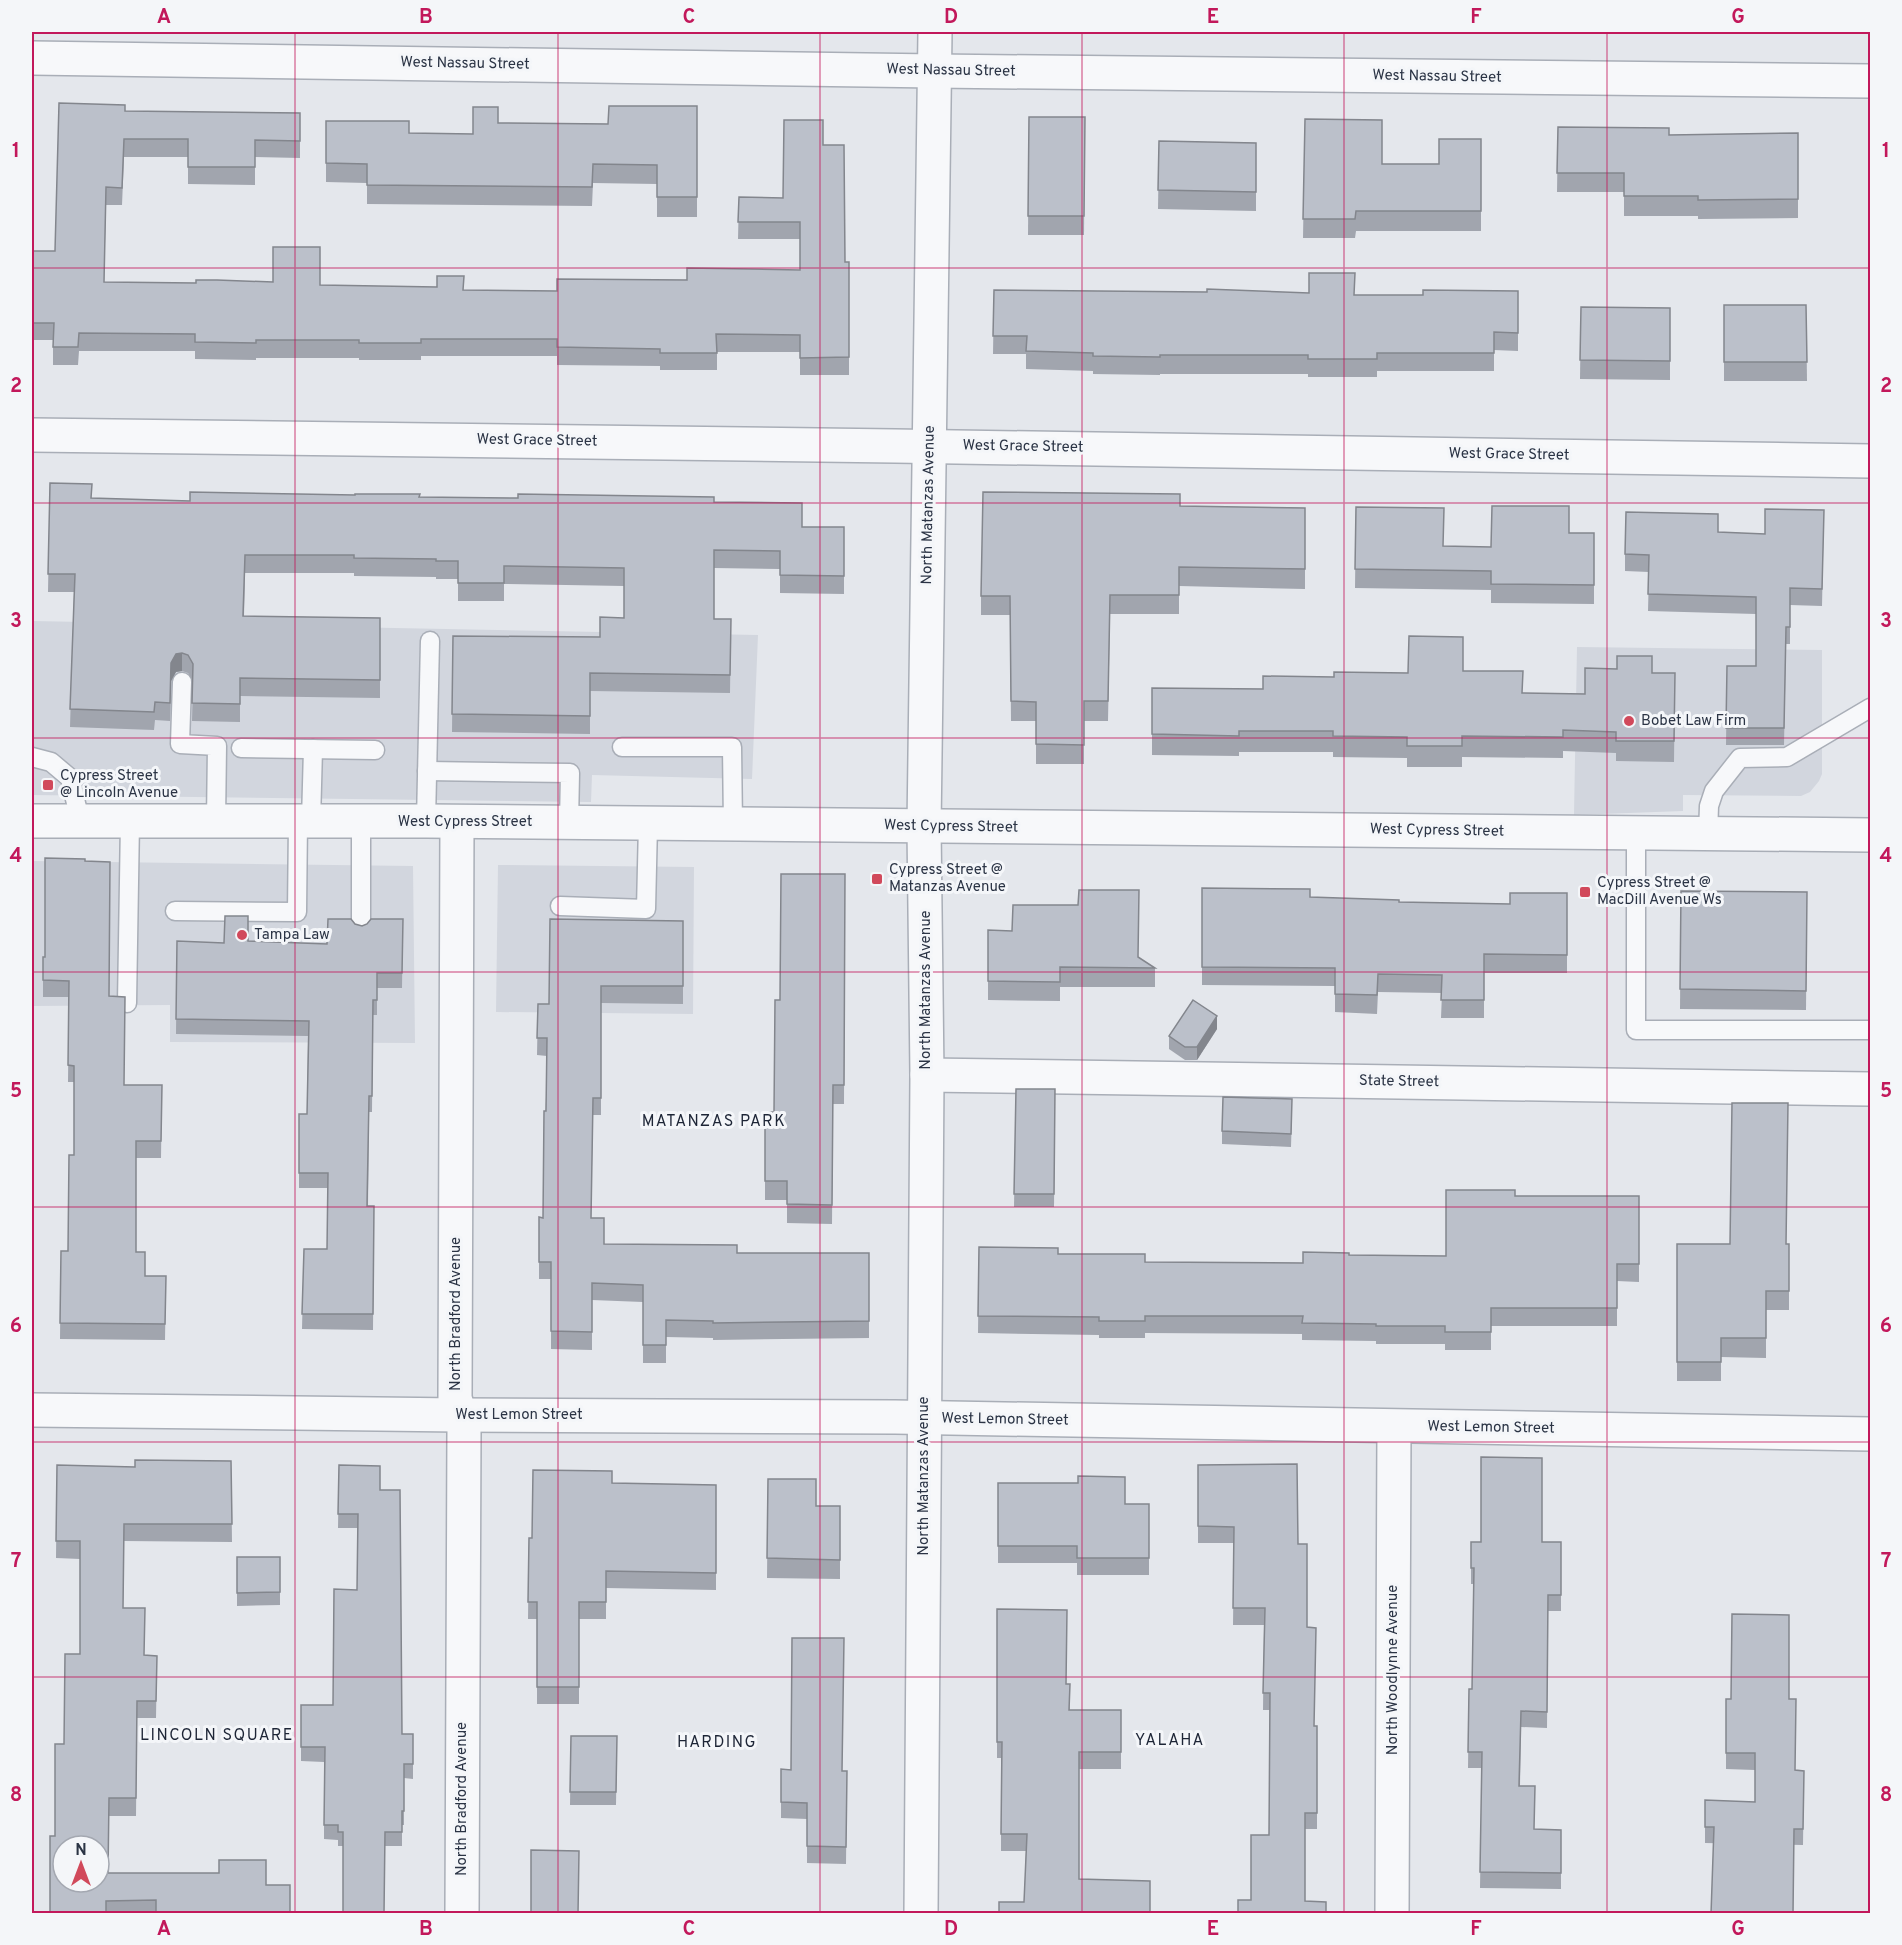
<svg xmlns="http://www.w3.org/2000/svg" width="1902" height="1945" font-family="Overpass,sans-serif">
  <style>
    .built { fill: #d2d6de }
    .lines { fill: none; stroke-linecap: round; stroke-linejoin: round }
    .service-casing { stroke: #a9aeb7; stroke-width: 21 }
    .minor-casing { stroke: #a9aeb7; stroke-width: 36 }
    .tertiary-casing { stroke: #a9aeb7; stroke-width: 36 }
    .service { stroke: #f7f8fa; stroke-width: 18 }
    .minor { stroke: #f7f8fa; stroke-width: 33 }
    .tertiary { stroke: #f7f8fa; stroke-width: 33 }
    .wall { fill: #a1a5ae }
    .shaded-wall { fill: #83868d }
    .building { fill: #bbc0ca; stroke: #83868d; stroke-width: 1.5; fill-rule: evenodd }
    .grid { fill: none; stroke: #c2185b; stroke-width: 1.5; stroke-opacity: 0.55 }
    .poi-dot { fill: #d1495b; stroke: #f4f6f9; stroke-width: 2 }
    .labels { text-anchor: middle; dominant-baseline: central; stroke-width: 6; stroke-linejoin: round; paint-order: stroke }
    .street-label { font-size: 15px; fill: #2b3445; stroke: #f4f6f9 }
    .poi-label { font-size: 15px; fill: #2b3445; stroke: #f4f6f9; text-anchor: start }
    .neighbourhood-label { font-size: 16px; letter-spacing: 1.5px; fill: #1d2536; stroke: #f4f6f9 }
    .neatline { fill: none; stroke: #c2185b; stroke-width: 2 }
    .grid-label { font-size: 20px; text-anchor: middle; font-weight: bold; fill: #c2185b }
  </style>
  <rect width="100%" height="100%" fill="#e4e7ec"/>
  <g class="built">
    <polygon points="32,621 758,635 752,779 592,775 591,802 32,795"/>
    <polygon points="1577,647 1822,650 1822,774 1819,781 1810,792 1801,796 1683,795 1683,811 1574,815"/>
    <polygon points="32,861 413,866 415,1043 170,1042 170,1005 32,1006"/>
    <polygon points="498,865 694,867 693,1014 496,1012"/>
  </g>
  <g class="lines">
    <defs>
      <g id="service">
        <polyline points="182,682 180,744 217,746 216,821"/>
        <polyline points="622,747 732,747 733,825"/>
        <polyline points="241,748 375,750"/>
        <polyline points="32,757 51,762 70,778 80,820"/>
        <polyline points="427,771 570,773 569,823"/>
        <polyline points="311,821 313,749"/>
        <polyline points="361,821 361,930"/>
        <polyline points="426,821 430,641"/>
        <polyline points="1636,833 1636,1030 1870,1030"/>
        <polyline points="1708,834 1709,806 1714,791 1740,758 1787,757 1870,708"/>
        <polyline points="560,906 646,909 648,824"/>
        <polyline points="175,911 297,912 298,821"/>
        <polyline points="127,1003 130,821"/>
      </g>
      <g id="minor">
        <polyline points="32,58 935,71 1870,81"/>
        <polyline points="32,435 895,446 1870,461"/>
        <polyline points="457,822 455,1398 464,1429 462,1914"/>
        <polyline points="927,1075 1870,1089"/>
        <polyline points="32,1410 459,1415 895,1417 1870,1434"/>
        <polyline points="921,1914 927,1075 924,827 935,32"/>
        <polyline points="1392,1914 1394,1427"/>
      </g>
      <polyline id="tertiary" points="32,821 426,821 1870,835"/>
    </defs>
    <use href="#service" class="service-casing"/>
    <use href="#minor" class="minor-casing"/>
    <use href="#tertiary" class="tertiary-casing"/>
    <use href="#service" class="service"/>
    <use href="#minor" class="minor"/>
    <use href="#tertiary" class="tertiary"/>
  </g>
  <g class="wall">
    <polygon points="697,106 697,217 657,217 657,184 593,183 592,206 367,204 367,183 326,182 326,121 409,133 473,134 498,123 608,124"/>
    <polygon points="125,111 300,113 300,158 255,157 255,185 188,184 188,157 124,157 122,205 106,205 104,282 320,285 464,290 557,291 800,270 800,239 738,239 739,197 783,198 823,145 845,262 849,262 849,375 800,375 800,352 717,352 717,370 660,370 660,366 557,365 557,356 421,356 421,360 359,360 359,358 256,358 256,360 195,359 195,351 79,351 78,365 53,365 53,340 32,340 32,251 55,251"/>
    <polygon points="1029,117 1085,117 1084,235 1028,235"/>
    <polygon points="1305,119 1382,164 1439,164 1481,139 1481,231 1356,231 1355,238 1303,238"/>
    <polygon points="1558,127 1669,135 1798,133 1798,218 1698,219 1698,216 1624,216 1624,192 1557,192"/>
    <polygon points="1159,141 1256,143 1256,211 1158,209"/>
    <polygon points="994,290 1355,295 1423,295 1518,291 1518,351 1494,350 1494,371 1377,371 1377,377 1308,377 1308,374 1160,374 1160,375 1093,374 1093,371 1026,369 1026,354 993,354"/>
    <polygon points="1724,305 1806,305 1807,381 1724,381"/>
    <polygon points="1581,307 1670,308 1670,380 1580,379"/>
    <polygon points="50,483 92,498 190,501 419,497 714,502 802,527 844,527 844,594 780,593 780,569 714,568 714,619 731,619 730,693 590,691 590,734 452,732 453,636 600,637 624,618 624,586 504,584 504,601 458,601 458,579 436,579 436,577 354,576 354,573 245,573 244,616 380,618 380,698 240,696 240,722 192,721 193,681 188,673 182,671 176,672 171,681 170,721 155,720 154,730 70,727 74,592 48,592"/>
    <polygon points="1180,506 1305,508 1305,589 1179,586 1179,614 1110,614 1108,721 1084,721 1084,764 1036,764 1036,721 1011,721 1010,615 981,615 981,596"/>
    <polygon points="1356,507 1443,546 1491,547 1569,533 1594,533 1594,604 1491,603 1491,590 1355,588"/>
    <polygon points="1824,510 1822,606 1790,605 1790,644 1786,644 1784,745 1726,745 1727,666 1756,666 1756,614 1648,611 1649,572 1625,571 1625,554 1718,532 1765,534"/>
    <polygon points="1463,671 1523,693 1585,694 1652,673 1675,673 1674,762 1616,761 1616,753 1563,751 1563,758 1462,757 1462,767 1407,767 1407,758 1333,757 1333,752 1239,752 1239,756 1152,755 1152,688 1263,689 1334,677"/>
    <polygon points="845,874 844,1104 833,1104 832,1224 787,1223 787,1200 765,1200 765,1112 774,1112 780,1000"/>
    <polygon points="1202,888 1310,897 1399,902 1510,904 1567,893 1567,973 1484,973 1484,1018 1441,1018 1442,993 1378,992 1377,1014 1335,1012 1335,986 1202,985"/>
    <polygon points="1681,891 1807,892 1806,1010 1680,1009"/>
    <polygon points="403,919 402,988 377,988 377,1015 373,1015 372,1112 369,1112 368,1206 374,1206 373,1330 302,1329 304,1249 327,1249 328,1188 299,1188 299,1114 307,1114 308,1036 176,1034 177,941 224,943 248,941 327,944 355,924 362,926"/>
    <polygon points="683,921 683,1004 601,1003 601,1115 593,1115 591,1218 604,1244 737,1253 869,1253 869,1338 713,1340 713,1338 666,1337 666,1363 643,1363 643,1302 592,1300 592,1350 551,1349 551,1279 539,1279 539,1217 543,1218 547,1056 537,1055 538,1004 549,1004"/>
    <polygon points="988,930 1138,957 1155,968 1155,987 1060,987 1060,1001 988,1000"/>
    <polygon points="43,957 45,957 109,996 124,1085 162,1085 161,1158 136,1158 136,1252 145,1276 166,1276 165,1340 60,1339 61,1251 68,1251 74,1155 74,1082 68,1082 69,997 43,997"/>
    <polygon points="1217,1029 1197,1060 1185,1060 1169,1049 1169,1036"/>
    <polygon points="1016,1089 1055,1089 1054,1207 1014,1207"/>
    <polygon points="1292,1112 1291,1147 1222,1144 1222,1131"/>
    <polygon points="1515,1196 1639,1196 1639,1282 1617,1281 1617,1326 1491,1326 1491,1350 1445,1350 1445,1344 1376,1344 1376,1341 1302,1340 1302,1334 1145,1333 1145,1338 1099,1338 1099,1335 978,1333 979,1247 1145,1262 1303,1263 1349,1255 1446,1256"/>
    <polygon points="1677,1244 1789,1244 1789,1310 1766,1310 1766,1358 1721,1357 1721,1381 1677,1381"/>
    <polygon points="231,1461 232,1542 124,1541 123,1608 144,1655 157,1656 156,1718 137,1718 136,1816 109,1816 108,1873 266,1885 290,1914 50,1914 55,1836 64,1744 80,1654 80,1559 56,1558 57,1465 135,1467"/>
    <polygon points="339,1465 380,1490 402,1734 413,1734 413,1779 404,1778 404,1825 402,1825 402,1846 338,1846 338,1840 324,1839 324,1762 301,1761 301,1705 333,1705 357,1590 358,1528 338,1528"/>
    <polygon points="1198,1465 1298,1544 1307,1627 1314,1726 1317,1726 1317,1829 1305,1829 1251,1900 1269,1835 1270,1710 1263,1710 1264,1625 1233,1625 1234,1543 1198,1543"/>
    <polygon points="768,1479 816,1506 840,1506 840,1579 767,1578"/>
    <polygon points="612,1483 716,1485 716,1590 606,1588 606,1619 579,1619 579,1704 537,1704 537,1619 528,1619 529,1538 532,1538"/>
    <polygon points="998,1483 1125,1504 1149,1504 1149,1575 1077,1575 1077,1563 998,1563"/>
    <polygon points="1471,1542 1561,1542 1561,1611 1548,1611 1547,1728 1521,1727 1520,1786 1534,1829 1561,1830 1561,1889 1480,1888 1482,1768 1468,1768 1469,1689 1472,1689 1474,1584 1471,1584"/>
    <polygon points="237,1557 280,1557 280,1605 237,1606"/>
    <polygon points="997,1609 1066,1684 1070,1710 1121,1710 1121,1769 1079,1769 1024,1902 1026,1851 1001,1851 1001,1758 997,1758"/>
    <polygon points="1726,1699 1789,1699 1795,1770 1804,1771 1803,1845 1705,1843 1705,1800 1755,1802 1755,1770 1726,1769"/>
    <polygon points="571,1736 617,1736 616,1805 570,1805"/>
    <polygon points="781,1769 847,1771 846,1864 807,1863 807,1819 781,1818"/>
  </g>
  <g class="shaded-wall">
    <polygon points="182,653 182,671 176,672 171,681 170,721 171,663 176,654"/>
    <polygon points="1217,1016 1217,1029 1197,1060 1197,1047"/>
  </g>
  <g class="building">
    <polygon points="59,103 125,105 125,111 300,113 300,141 255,140 255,167 188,167 188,139 124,139 122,188 106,187 104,282 196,283 196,280 217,280 273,282 273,247 320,247 320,285 437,287 437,276 464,276 463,290 557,291 557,279 687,280 687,268 800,270 800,222 738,222 739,197 783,198 784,120 823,120 823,145 844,145 845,262 849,262 849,357 800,358 800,335 716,334 717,353 660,353 660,349 557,347 557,339 421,339 421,343 359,343 359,340 256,340 256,343 195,342 195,334 79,333 78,347 53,347 54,323 32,323 32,251 55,251"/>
    <polygon points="609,106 697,106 697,197 657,197 657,165 593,164 592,187 367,185 367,164 326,163 326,121 409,121 409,133 473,134 473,107 498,107 498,123 608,124"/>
    <polygon points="1029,117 1085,117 1084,216 1028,216"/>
    <polygon points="1305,119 1382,120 1382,164 1439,164 1439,139 1481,139 1481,211 1356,211 1355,219 1303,219"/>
    <polygon points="1558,127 1669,128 1669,135 1798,133 1798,199 1698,200 1698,196 1624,196 1624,173 1557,173"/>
    <polygon points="1159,141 1256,143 1256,192 1158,190"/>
    <polygon points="1309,273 1355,273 1354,295 1423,295 1423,290 1518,291 1518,333 1494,332 1494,353 1377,353 1377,359 1308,359 1308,355 1160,355 1160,357 1093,356 1093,353 1026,351 1027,336 993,336 994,290 1207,292 1207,289 1309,293"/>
    <polygon points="1724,305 1806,305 1807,362 1724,362"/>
    <polygon points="1581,307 1670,308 1670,361 1580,360"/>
    <polygon points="50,483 92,484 91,498 190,501 190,492 355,495 355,494 420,494 419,497 518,498 518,494 714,497 714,502 802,503 802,527 844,527 844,576 780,575 780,551 714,550 714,619 731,619 730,675 590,673 590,716 452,714 453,636 600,637 600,617 624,618 624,568 504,566 504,583 458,583 458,561 436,561 436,559 354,558 354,555 245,555 243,616 380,618 380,680 240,678 240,704 192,703 193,664 188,655 182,653 176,654 171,663 170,703 155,702 154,712 70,709 75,574 48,574"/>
    <polygon points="983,492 1180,494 1180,506 1305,508 1305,569 1179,567 1179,595 1110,595 1108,701 1084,701 1084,745 1036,744 1036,702 1011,701 1010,596 981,596"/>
    <polygon points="1492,506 1569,506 1569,533 1594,533 1594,585 1491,584 1491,571 1355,569 1356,507 1444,508 1443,546 1491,547"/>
    <polygon points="1765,509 1824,510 1822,589 1790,588 1790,627 1786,627 1784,728 1726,728 1727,666 1756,666 1756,597 1648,594 1649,555 1625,554 1626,512 1718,514 1718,532 1765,534"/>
    <polygon points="1409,636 1463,637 1463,671 1523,671 1522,693 1585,694 1585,668 1617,669 1617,656 1652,656 1652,673 1675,673 1674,741 1616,741 1616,732 1563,730 1563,737 1462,736 1462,746 1407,746 1407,737 1333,736 1333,731 1239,731 1239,736 1152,734 1152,688 1263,689 1263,676 1334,677 1334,672 1408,673"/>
    <polygon points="45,858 85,859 85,861 110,862 109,996 125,997 124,1085 162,1085 161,1141 136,1141 136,1252 145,1252 145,1276 166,1276 165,1324 60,1323 61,1251 68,1251 69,1155 74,1155 74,1066 68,1065 69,981 43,980 43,957 45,957"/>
    <polygon points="781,874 845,874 844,1085 833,1085 832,1205 787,1204 787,1181 765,1181 765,1112 774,1112 775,1000 780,1000"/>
    <polygon points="1202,888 1310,889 1310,897 1399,900 1399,902 1510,904 1510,893 1567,893 1567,955 1484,954 1484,1000 1441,1000 1442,975 1378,974 1377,995 1335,994 1335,968 1202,967"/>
    <polygon points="1079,890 1139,890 1138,957 1155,968 1060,967 1060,982 988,981 988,930 1012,931 1013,905 1078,905"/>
    <polygon points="1681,891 1807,892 1806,991 1680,989"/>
    <polygon points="225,916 248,916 248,941 327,944 328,919 351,919 355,924 362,926 367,924 371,919 403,919 402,973 377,973 377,1000 373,1000 372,1096 369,1096 367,1206 374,1206 373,1314 302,1314 304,1249 327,1249 328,1173 299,1173 299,1114 307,1114 309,1021 176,1019 177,941 224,943"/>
    <polygon points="550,919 683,921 683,986 601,986 601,1098 593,1098 591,1218 604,1218 604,1244 737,1245 737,1253 869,1253 869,1321 713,1323 713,1321 666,1320 666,1345 643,1345 643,1285 592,1283 592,1332 551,1331 551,1262 539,1262 539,1217 543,1218 544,1111 546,1111 547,1038 537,1038 538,1004 549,1004"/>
    <polygon points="1193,1000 1217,1016 1197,1047 1185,1047 1169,1036"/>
    <polygon points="1016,1089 1055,1089 1054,1194 1014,1194"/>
    <polygon points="1223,1097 1292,1099 1291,1134 1222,1131"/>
    <polygon points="1732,1103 1788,1103 1786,1244 1789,1244 1789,1291 1766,1291 1766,1338 1721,1338 1721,1362 1677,1362 1677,1244 1730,1244"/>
    <polygon points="1446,1190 1515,1190 1515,1196 1639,1196 1639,1264 1617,1264 1617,1308 1491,1308 1491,1332 1445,1332 1445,1326 1376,1326 1376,1324 1302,1323 1303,1316 1145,1316 1145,1321 1099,1321 1099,1317 978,1316 979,1247 1058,1248 1058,1254 1145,1254 1145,1262 1303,1263 1303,1252 1349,1253 1349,1255 1446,1256"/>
    <polygon points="1481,1457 1542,1458 1542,1542 1561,1542 1561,1595 1548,1595 1547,1712 1521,1711 1519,1786 1535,1786 1534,1829 1561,1830 1561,1873 1480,1872 1482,1752 1468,1752 1469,1689 1472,1689 1474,1568 1471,1568 1471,1542 1481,1542"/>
    <path d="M135,1460L231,1461L232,1524H124L123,1608H145L144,1655L157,1656L156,1701H137L136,1798H109L108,1873H219V1860H266V1885H290V1914H156V1900L106,1901V1914H50V1836H55V1744H64L65,1654H80V1541H56L57,1465L135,1467ZM63,1846H99V1882H63Z"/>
    <polygon points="1297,1464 1298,1544 1307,1544 1307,1627 1316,1628 1314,1726 1317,1726 1317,1813 1305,1813 1305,1901 1326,1902 1326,1914 1238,1914 1238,1900 1251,1900 1251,1835 1269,1835 1270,1693 1263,1693 1265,1608 1233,1608 1234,1527 1198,1526 1198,1465"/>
    <polygon points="339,1465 380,1466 380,1490 400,1490 402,1734 413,1734 413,1764 404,1764 404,1811 402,1811 402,1832 385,1832 384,1914 343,1914 343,1832 338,1832 338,1825 324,1825 325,1747 301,1747 301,1705 333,1705 334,1589 357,1590 358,1514 338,1514"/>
    <polygon points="533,1470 612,1471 612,1483 716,1485 716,1573 606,1571 606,1602 579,1602 579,1687 537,1687 537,1602 528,1602 529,1538 532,1538"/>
    <polygon points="1078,1476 1125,1477 1125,1504 1149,1504 1149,1558 1077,1558 1077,1546 998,1546 998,1483 1078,1483"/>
    <polygon points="768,1479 816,1479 816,1506 840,1506 840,1560 767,1558"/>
    <polygon points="237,1557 280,1557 280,1592 237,1593"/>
    <polygon points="997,1609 1067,1610 1066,1684 1070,1684 1069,1710 1121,1710 1121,1752 1079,1752 1079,1879 1150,1881 1150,1914 999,1914 999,1902 1024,1902 1027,1834 1001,1834 1002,1742 997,1742"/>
    <polygon points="1732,1614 1789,1615 1789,1699 1796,1699 1795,1770 1804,1771 1803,1829 1794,1829 1793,1914 1711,1914 1714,1827 1705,1827 1705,1800 1755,1802 1755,1753 1726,1753 1726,1699 1731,1699"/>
    <polygon points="792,1638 844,1638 842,1771 847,1771 846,1847 807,1846 807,1803 781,1802 781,1769 791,1770"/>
    <polygon points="571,1736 617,1736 616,1792 570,1792"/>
    <polygon points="531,1850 579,1851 578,1914 531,1914"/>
  </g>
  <path class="grid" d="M295,32V1914M558,32V1914M820,32V1914M1082,32V1914M1344,32V1914M1607,32V1914M32,268H1870M32,503H1870M32,738H1870M32,972H1870M32,1207H1870M32,1442H1870M32,1677H1870"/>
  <g class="poi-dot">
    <circle cx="1629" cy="721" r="6"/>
    <rect x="42" y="779" width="12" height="12" rx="3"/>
    <rect x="871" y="873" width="12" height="12" rx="3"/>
    <rect x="1579" y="886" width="12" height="12" rx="3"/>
    <circle cx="242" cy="935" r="6"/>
  </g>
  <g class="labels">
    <g class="street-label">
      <text transform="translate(465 64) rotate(1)">West Nassau Street</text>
      <text transform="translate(951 71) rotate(1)">West Nassau Street</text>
      <text transform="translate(1437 77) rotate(1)">West Nassau Street</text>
      <text transform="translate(537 441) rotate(1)">West Grace Street</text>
      <text transform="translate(1023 447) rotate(1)">West Grace Street</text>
      <text transform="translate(1509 455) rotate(1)">West Grace Street</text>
      <text transform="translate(929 505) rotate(-89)">North Matanzas Avenue</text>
      <text x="465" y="822">West Cypress Street</text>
      <text transform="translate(951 827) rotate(1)">West Cypress Street</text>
      <text transform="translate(1437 831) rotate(1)">West Cypress Street</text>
      <text transform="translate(926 990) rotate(-90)">North Matanzas Avenue</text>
      <text transform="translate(1399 1082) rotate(1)">State Street</text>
      <text transform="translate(456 1314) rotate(-90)">North Bradford Avenue</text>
      <text x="519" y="1415">West Lemon Street</text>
      <text transform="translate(1005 1420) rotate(1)">West Lemon Street</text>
      <text transform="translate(1491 1428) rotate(1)">West Lemon Street</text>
      <text transform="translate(924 1476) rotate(-90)">North Matanzas Avenue</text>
      <text transform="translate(1393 1670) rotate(-90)">North Woodlynne Avenue</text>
      <text transform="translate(462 1799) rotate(-90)">North Bradford Avenue</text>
    </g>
    <g class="poi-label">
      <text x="1641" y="721">Bobet Law Firm</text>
      <text x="60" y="776">Cypress Street<tspan x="60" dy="17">@ Lincoln Avenue</tspan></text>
      <text x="889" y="870">Cypress Street @<tspan x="889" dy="17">Matanzas Avenue</tspan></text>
      <text x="1597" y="883">Cypress Street @<tspan x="1597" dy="17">MacDill Avenue Ws</tspan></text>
      <text x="254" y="935">Tampa Law</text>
    </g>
    <g class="neighbourhood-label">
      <text x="714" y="1122">MATANZAS PARK</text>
      <text x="217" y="1736">LINCOLN SQUARE</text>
      <text x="1170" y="1741">YALAHA</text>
      <text x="717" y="1743">HARDING</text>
    </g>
  </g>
  <rect width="1902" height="1945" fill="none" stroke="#f4f6f9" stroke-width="66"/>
  <g transform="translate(81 1864)"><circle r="28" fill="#f4f6f9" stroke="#a4a8b1" stroke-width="1.5"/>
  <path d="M0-4.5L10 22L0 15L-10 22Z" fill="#d1495b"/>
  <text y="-9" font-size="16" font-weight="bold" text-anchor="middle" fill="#2b3445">N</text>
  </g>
  <rect x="33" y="33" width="1836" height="1879" class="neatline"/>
  <g class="grid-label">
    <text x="164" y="23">A</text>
    <text x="426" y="23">B</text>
    <text x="689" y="23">C</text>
    <text x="951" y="23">D</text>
    <text x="1213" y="23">E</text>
    <text x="1476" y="23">F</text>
    <text x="1738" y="23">G</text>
    <text x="16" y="157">1</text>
    <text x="1886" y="157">1</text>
    <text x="16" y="392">2</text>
    <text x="1886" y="392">2</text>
    <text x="16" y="627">3</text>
    <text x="1886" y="627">3</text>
    <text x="16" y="862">4</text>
    <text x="1886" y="862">4</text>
    <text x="16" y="1097">5</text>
    <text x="1886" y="1097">5</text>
    <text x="16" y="1332">6</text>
    <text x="1886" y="1332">6</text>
    <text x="16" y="1567">7</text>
    <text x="1886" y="1567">7</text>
    <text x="16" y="1801">8</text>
    <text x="1886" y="1801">8</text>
    <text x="164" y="1935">A</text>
    <text x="426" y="1935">B</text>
    <text x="689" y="1935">C</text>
    <text x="951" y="1935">D</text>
    <text x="1213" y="1935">E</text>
    <text x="1476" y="1935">F</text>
    <text x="1738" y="1935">G</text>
  </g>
</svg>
